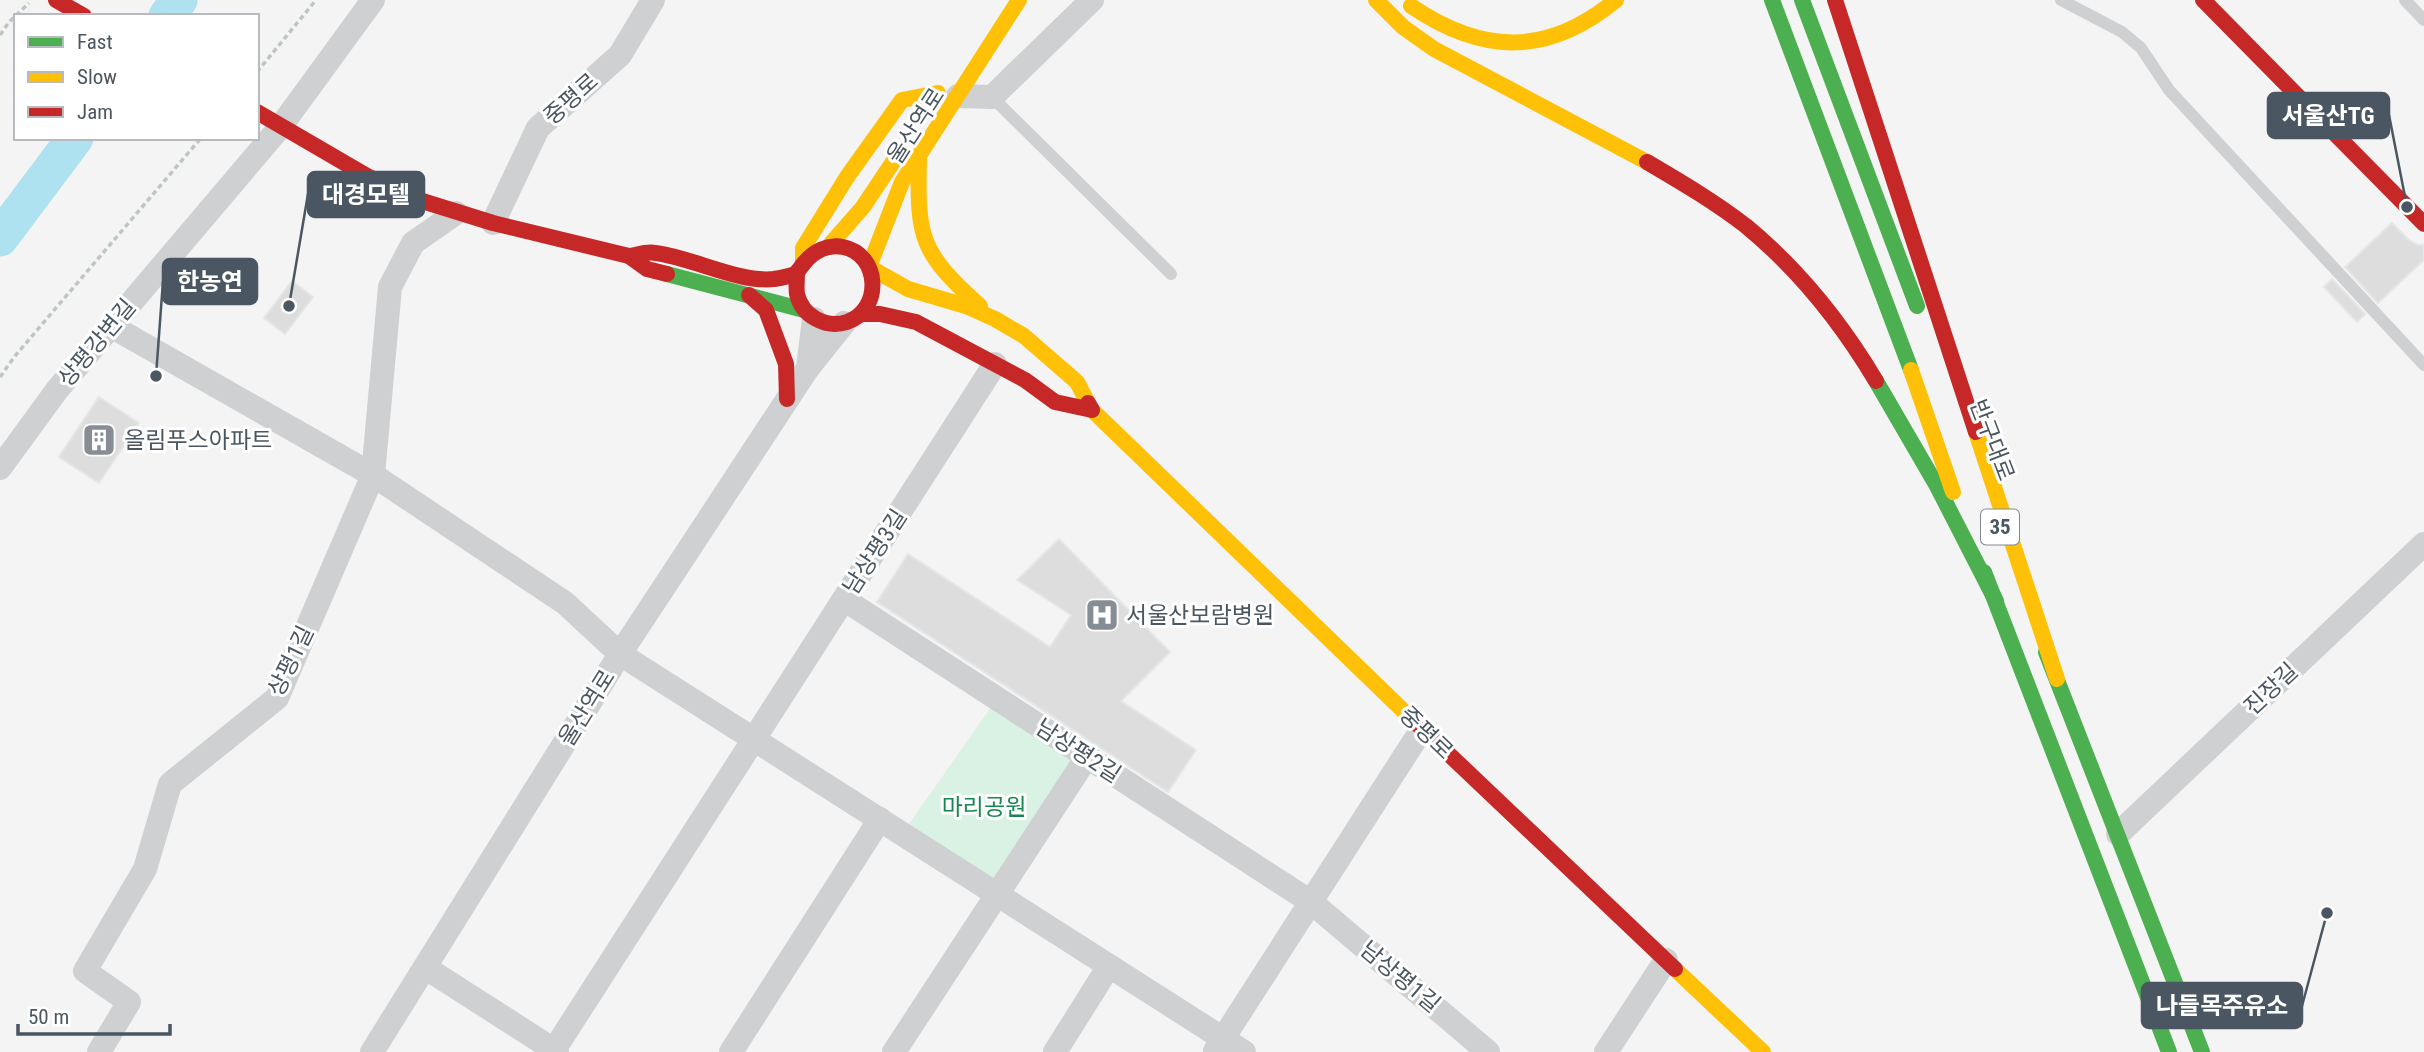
<svg xmlns="http://www.w3.org/2000/svg" width="2424" height="1052" font-family="'Roboto Condensed','Noto Sans KR',sans-serif">
  <style>
    .green { fill: #d9f2e3 }
    .lines { fill: none; stroke-linecap: round; stroke-linejoin: round }
    .river { stroke: #aee2f0; stroke-width: 37 }
    .building { fill: #ddddde; stroke: #e5e6e7; stroke-width: 2 }
    .path { stroke: #bcc7c4; stroke-width: 3.5; stroke-dasharray: 5 3.5; stroke-linecap: butt }
    .lane { stroke: #ced0d2; stroke-width: 12 }
    .street { stroke: #ced0d2; stroke-width: 24 }
    .fast { stroke: #4caf50; stroke-width: 16 }
    .slow { stroke: #ffc107; stroke-width: 16 }
    .jam { stroke: #c62828; stroke-width: 16 }
    .labels { text-anchor: middle; dominant-baseline: central; stroke-width: 6; stroke-linejoin: round; paint-order: stroke }
    .shield { fill: #fff; stroke: #808990; stroke-width: 2 }
    .shield-label { font-size: 21px; font-weight: bold; fill: #4a5661 }
    .street-label { font-size: 23px; fill: #4a5661; stroke: #fff }
    .poi-label { font-size: 23px; fill: #4a5661; stroke: #fff; text-anchor: start }
    .park-label { font-size: 23px; fill: #17864f; stroke: #fff }
    .leader { fill: none; stroke: #4a5661; stroke-width: 2.5 }
    .callout-dot { fill: #4a5661; stroke: #fff; stroke-width: 2.5 }
    .callout { fill: #4a5661; stroke: #4a5661; stroke-width: 2.5 }
    .callout-label { font-size: 24px; text-anchor: middle; font-weight: bold; fill: #fff }
  </style>
  <rect width="100%" height="100%" fill="#f4f4f4"/>
  <polygon class="green" points="994,703 1077,757 995,885 906,828"/>
  <g class="lines">
    <g class="river">
      <polyline points="167,16 179,0"/>
      <polyline points="0,238 75,138"/>
    </g>
  </g>
  <g class="building">
    <polygon points="2392,223 2409,240 2418,245 2424,245 2424,260 2378,303 2345,267"/>
    <polygon points="2332,279 2365,314 2357,322 2324,287"/>
    <polygon points="292,281 313,297 285,334 264,318"/>
    <polygon points="99,397 139,423 99,483 59,457"/>
    <polygon points="1059,539 1170,652 1121,701 1196,750 1168,792 877,602 908,554 1050,647 1071,615 1017,580"/>
  </g>
  <g class="lines">
    <g class="path">
      <polyline points="0,35 9,22 29,3"/>
      <polyline points="257,72 316,0"/>
      <polyline points="0,377 15,356 201,138"/>
    </g>
    <g class="lane">
      <polyline points="2061,0 2122,32 2141,48 2169,90 2424,365"/>
      <polyline points="2405,0 2424,20"/>
      <polyline points="992,97 1171,274"/>
    </g>
    <g class="street">
      <polyline points="958,96 992,97 1092,0"/>
      <polyline points="493,223 538,128 620,55 653,0"/>
      <polyline points="814,319 808,368 844,323"/>
      <polyline points="111,326 373,475 565,603 620,654 1244,1052"/>
      <polyline points="0,468 57,390 281,126 373,0"/>
      <polyline points="845,600 1311,902 1488,1052"/>
      <polyline points="2118,834 2424,544"/>
      <polyline points="426,968 554,1050"/>
      <polyline points="1215,1051 1422,729"/>
      <polyline points="99,1052 129,1002 85,971 145,869 170,784 277,698 373,475 390,287 413,243 456,213"/>
      <polyline points="372,1052 620,654 808,368"/>
      <polyline points="557,1052 554,1050 995,364"/>
      <polyline points="731,1052 880,819"/>
      <polyline points="894,1052 1087,757"/>
      <polyline points="1055,1052 1109,966"/>
      <polyline points="1606,1052 1666,960"/>
    </g>
    <g class="fast">
      <polyline points="1772,0 1911,370"/>
      <polyline points="1802,0 1917,306"/>
      <polyline points="667,274 804,310"/>
      <polyline points="1876,381 1937,486 1996,601"/>
      <polyline points="1984,572 2169,1052"/>
      <polyline points="2046,652 2202,1052"/>
    </g>
    <g class="slow">
      <polyline points="1019,0 902,182 869,267 908,289 966,306 995,319 1024,336 1077,382 1088,403"/>
      <polyline points="1376,0 1403,27 1434,49 1647,162"/>
      <path d="M1411,6C1483,55 1548,56 1616,0"/>
      <path d="M919,159C917,238 920,252 980,306"/>
      <polyline points="828,247 863,207 897,156"/>
      <polyline points="803,262 803,248 847,177 902,100 938,93"/>
      <polyline points="1911,370 1953,492"/>
      <polyline points="1092,410 1416,723"/>
      <polyline points="1976,432 2057,679"/>
      <polyline points="1675,969 1763,1052"/>
    </g>
    <g class="jam">
      <polyline points="56,0 84,16"/>
      <polyline points="1835,0 1976,432"/>
      <polyline points="2203,0 2424,224"/>
      <polyline points="257,112 367,176 419,200 493,223 629,256"/>
      <path d="M1647,162C1681,182 1715,202 1746,226C1797,268 1842,324 1876,381"/>
      <path d="M667,274L647,269L629,256C637,255 647,251 655,253C691,257 739,283 774,279C780,278 790,276 795,274C799,271 802,265 805,262C814,251 828,244 843,247C880,254 883,310 847,322C826,329 802,316 797,294C796,288 797,280 797,273"/>
      <polyline points="749,295 766,310 786,364 787,399"/>
      <polyline points="861,314 880,314 916,322 1025,380 1055,402 1092,410 1088,403"/>
      <polyline points="1416,723 1675,969"/>
    </g>
  </g>
  <defs>
    <symbol id="building-square" viewBox="-11 -11 22 22"><rect x="-9" y="-9" width="18" height="18" rx="4" fill="#868d94" stroke="#fff"/><path d="M-4-6H4V6H1V3H-1V6H-4ZM-2.5-4.3h1.7v1.8h-1.7ZM.8-4.3h1.7v1.8H.8ZM-2.5-1h1.7V.8h-1.7ZM.8-1h1.7V.8H.8Z" fill="#fff"/></symbol>
    <symbol id="hospital-square" viewBox="-11 -11 22 22"><rect x="-9" y="-9" width="18" height="18" rx="4" fill="#868d94" stroke="#fff"/><path d="M-5-5h3v3.5h4V-5h3V5h-3V1.5h-4V5h-3Z" fill="#fff"/></symbol>
  </defs>
  <g fill-rule="evenodd">
    <use href="#building-square" x="80" y="421" width="38" height="38"/>
    <use href="#hospital-square" x="1083" y="596" width="38" height="38"/>
  </g>
  <g class="labels">
    <rect class="shield" x="1981" y="509.5" width="38" height="35" rx="5"/>
    <g class="shield-label">
      <text x="2000" y="527">35</text>
    </g>
    <g class="street-label">
      <text transform="translate(571 99) rotate(-42)">중평로</text>
      <text transform="translate(916 126) rotate(-57)">울산역로</text>
      <text transform="translate(97 343) rotate(-50)">상평강변길</text>
      <text transform="translate(1992 440) rotate(69)">반구대로</text>
      <text transform="translate(875 552) rotate(-57)">남상평3길</text>
      <text transform="translate(291 661) rotate(-64)">상평1길</text>
      <text transform="translate(2271 689) rotate(-43)">진장길</text>
      <text transform="translate(587 708) rotate(-58)">울산역로</text>
      <text transform="translate(1426 733) rotate(44)">중평로</text>
      <text transform="translate(1078 751) rotate(33)">남상평2길</text>
      <text transform="translate(1400 977) rotate(40)">남상평1길</text>
    </g>
    <g class="poi-label">
      <text x="124" y="440">올림푸스아파트</text>
      <text x="1126" y="615">서울산보람병원</text>
    </g>
    <g class="park-label">
      <text x="984" y="807">마리공원</text>
    </g>
  </g>
  <path class="leader" d="M2407 207L2389 115M289 306L308 194M156 376L163 281M2327 913L2302 1006"/>
  <g class="callout-dot">
    <circle cx="2407" cy="207" r="7"/>
    <circle cx="289" cy="306" r="7"/>
    <circle cx="156" cy="376" r="7"/>
    <circle cx="2327" cy="913" r="7"/>
  </g>
  <g class="callout">
    <rect x="2268" y="93" width="121" height="45" rx="7"/>
    <rect x="308" y="172" width="116" height="45" rx="7"/>
    <rect x="163" y="259" width="94" height="45" rx="7"/>
    <rect x="2142" y="983" width="160" height="45" rx="7"/>
  </g>
  <g class="callout-label">
    <text x="2328" y="124">서울산TG</text>
    <text x="366" y="203">대경모텔</text>
    <text x="210" y="290">한농연</text>
    <text x="2222" y="1014">나들목주유소</text>
  </g>
  <rect x="14" y="14" width="245" height="126" fill="#ffffff" stroke="#b7bbc0" stroke-width="2"/>
  <rect x="28" y="37" width="35" height="10" fill="#4caf50" stroke="#b7bbc0" stroke-width="2"/>
  <text x="77" y="49" font-size="21" fill="#4a5661">Fast</text>
  <rect x="28" y="72" width="35" height="10" fill="#ffc107" stroke="#b7bbc0" stroke-width="2"/>
  <text x="77" y="84" font-size="21" fill="#4a5661">Slow</text>
  <rect x="28" y="107" width="35" height="10" fill="#c62828" stroke="#b7bbc0" stroke-width="2"/>
  <text x="77" y="119" font-size="21" fill="#4a5661">Jam</text>
  <path d="M18 1024v10h152v-10" fill="none" stroke="#4a5661" stroke-width="3.5"/>
  <text x="28" y="1024" font-size="21" fill="#4a5661" stroke="#ffffff" stroke-width="5" paint-order="stroke">50 m</text>
</svg>
